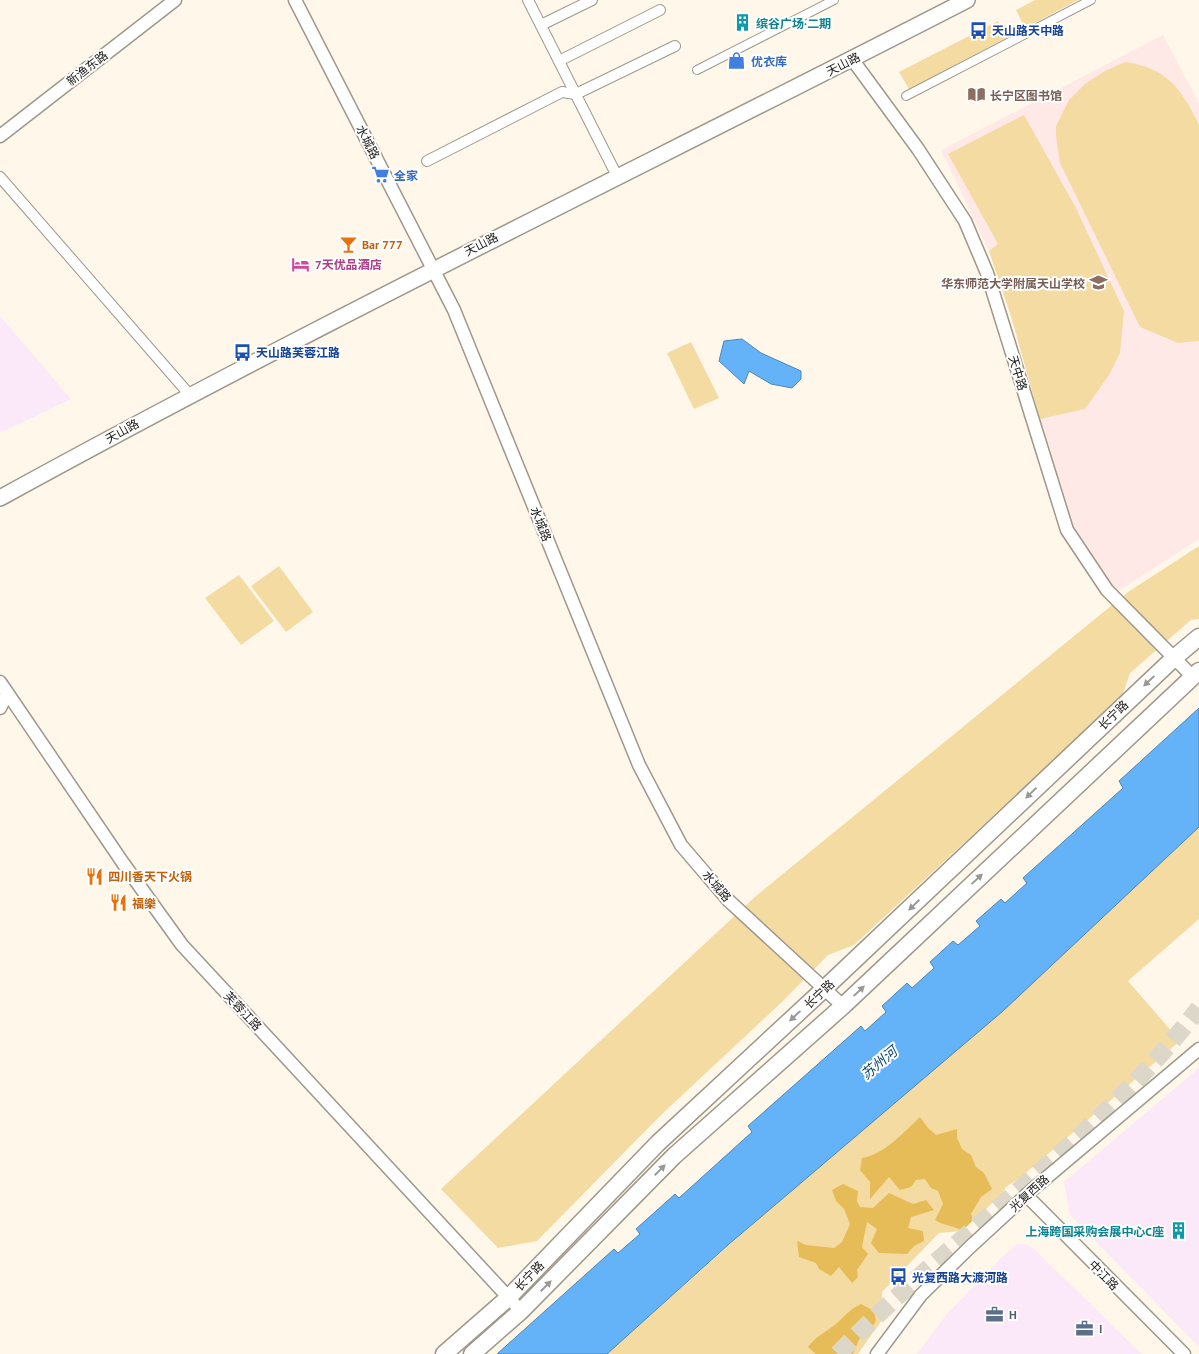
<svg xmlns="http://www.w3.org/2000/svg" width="1199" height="1354" font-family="'PT Sans','Noto Sans SC',sans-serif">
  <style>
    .commercial { fill: #fbe8f9 }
    .education { fill: #ffe9e7 }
    .green { fill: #f4dba2 }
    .forest { fill: #e5bc57 }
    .water { fill: #64b3f9; stroke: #4e85b5 }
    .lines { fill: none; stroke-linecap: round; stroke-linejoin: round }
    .trunk-tunnel { stroke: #ddd7ca; stroke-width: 18; stroke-dasharray: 18 9; stroke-linecap: butt }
    .pedestrian-casing { stroke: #9e988b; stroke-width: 10 }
    .minor-casing { stroke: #9e988b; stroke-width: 12 }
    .tertiary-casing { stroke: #9e988b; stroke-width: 15 }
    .secondary-casing { stroke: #9e988b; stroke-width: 18 }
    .primary-casing { stroke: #9e988b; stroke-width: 19 }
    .pedestrian { stroke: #fff; stroke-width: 8 }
    .minor { stroke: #fff; stroke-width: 10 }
    .tertiary { stroke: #fff; stroke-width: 12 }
    .secondary { stroke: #fff; stroke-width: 15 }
    .primary { stroke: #fff; stroke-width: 16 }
    .oneway { fill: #999896 }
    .labels { text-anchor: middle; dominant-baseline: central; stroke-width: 4; stroke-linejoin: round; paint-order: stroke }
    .culture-label { font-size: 12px; font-weight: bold; fill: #0d838f; stroke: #fff; text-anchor: start }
    .transit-label { font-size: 12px; font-weight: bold; fill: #164399; stroke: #fff; text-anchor: start }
    .shop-label { font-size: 12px; font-weight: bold; fill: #366cbe; stroke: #fff; text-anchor: start }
    .street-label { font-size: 12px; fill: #1c1a15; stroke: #fff }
    .education-label { font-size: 12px; font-weight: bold; fill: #785e54; stroke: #fff; text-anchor: start }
    .food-label { font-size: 12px; font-weight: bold; fill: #c56008; stroke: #fff; text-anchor: start }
    .hotel-label { font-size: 12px; font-weight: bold; fill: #b23c85; stroke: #fff; text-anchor: start }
    .service-label { font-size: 12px; font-weight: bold; fill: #4e5e75; stroke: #fff; text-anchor: start }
    .water-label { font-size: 14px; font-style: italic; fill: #05436f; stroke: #fff }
  </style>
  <rect width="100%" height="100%" fill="#fff8ea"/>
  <g class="commercial">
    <polygon points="0,316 71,399 0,433"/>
    <polygon points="1199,1068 1199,1347 1070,1215 1064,1182"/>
    <polygon points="1017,1244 1025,1244 1034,1249 1142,1354 917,1354 947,1314 1002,1257"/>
  </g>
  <polygon class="education" points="1163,35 1199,103 1199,539 1117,592 1076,536 1060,491 1011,316 989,251 941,150"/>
  <g class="green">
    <polygon points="1035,0 1078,0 1025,28 1016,10"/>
    <polygon points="998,21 1007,38 909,89 899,72"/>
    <path d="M1125,62C1167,68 1181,88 1199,125V341L1178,343L1140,327L1060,163L1056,136V126L1069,100L1085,84L1105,71Z"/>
    <polygon points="1024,115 1075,206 1124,311 1120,353 1109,375 1085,409 1040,419 1011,316 989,251 998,244 948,154"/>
    <polygon points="691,342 719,398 694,409 667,353"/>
    <polygon points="1199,546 1199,619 1191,620 1130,673 1122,696 854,945 828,955 782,1002 660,1116 537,1241 498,1248 441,1189 756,896 1128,592"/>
    <polygon points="279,566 313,612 286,632 251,586"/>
    <polygon points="239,575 274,621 241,645 205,598"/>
    <polygon points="1199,827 1199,919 1128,981 1180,1041 1021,1177 1006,1187 1002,1194 962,1231 939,1233 882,1292 882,1320 858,1354 607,1354"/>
  </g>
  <g class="forest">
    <path d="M920,1117L928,1128L936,1135L957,1129V1138L962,1149L971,1155L976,1167L984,1173L992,1189L981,1197L971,1214L973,1220L962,1231C953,1225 944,1226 935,1220L943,1204L938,1191L931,1188L925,1179L916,1180L911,1187L900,1190L889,1177L870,1199V1182L860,1170L862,1158C885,1154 904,1132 920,1117Z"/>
    <polygon points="843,1184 858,1191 857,1201 860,1207 873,1208 889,1193 913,1204 926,1200 934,1210 911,1217 908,1228 923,1231 924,1241 914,1246 907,1254 879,1253 871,1243 877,1229 867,1222 862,1247 868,1254 857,1270 858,1277 852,1283 839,1267 831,1276 819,1269 816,1263 799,1257 797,1241 806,1245 834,1248 842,1242 850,1224 844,1209 836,1201 832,1190"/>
    <path d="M861,1304L874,1311L876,1321L872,1327L862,1333L853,1354H816L808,1347C816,1336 826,1332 836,1324C845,1316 850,1309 861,1304Z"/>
  </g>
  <g class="water">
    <polygon points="742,339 761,353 801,371 801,379 792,388 771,384 749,371 744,384 719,361 724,341"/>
    <polygon points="1199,708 1199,827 1003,1011 728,1245 607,1354 497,1354 614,1249 618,1253 640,1234 636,1229 675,1194 679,1198 752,1132 748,1126 861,1026 865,1031 886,1012 882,1006 907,983 912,988 934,968 930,962 953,941 958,945 980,926 976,921 1001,899 1005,903 1027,883 1023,878 1123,788 1119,781"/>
  </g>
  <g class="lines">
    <path class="trunk-tunnel" d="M838,1354C954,1234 1097,1141 1199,1008"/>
    <defs>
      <g id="pedestrian">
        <polyline points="697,70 834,0"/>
        <polyline points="906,96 1091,0"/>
      </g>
      <g id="minor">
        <polyline points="528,0 617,176"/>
        <polyline points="541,25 592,0"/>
        <polyline points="559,61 660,10"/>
        <polyline points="427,161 562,92 576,94 675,46"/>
        <polyline points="0,177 189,394"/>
      </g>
      <g id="tertiary">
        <polyline points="295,0 454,310 639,765 681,845 728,900 843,1006"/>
        <polyline points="852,59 918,149 965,221 987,273 1067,530 1107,590 1192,676"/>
        <polyline points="0,136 175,0"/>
        <polyline points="0,682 123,863 182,945 521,1311"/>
        <polyline points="0,708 7,694"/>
        <polyline points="1026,1195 1184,1354"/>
        <polyline points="877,1354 921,1295 970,1247 1033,1189 1199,1049"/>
      </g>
      <path id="secondary" d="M0,498C318,323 644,166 967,0"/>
      <g id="primary">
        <polyline points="444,1354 508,1298 658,1143 824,989 1174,658 1199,637"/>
        <polyline points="472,1354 521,1311 674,1156 843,1006 1199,671"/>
      </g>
    </defs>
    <use href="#pedestrian" class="pedestrian-casing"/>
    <use href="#minor" class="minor-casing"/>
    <use href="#tertiary" class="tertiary-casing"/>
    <use href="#secondary" class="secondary-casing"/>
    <use href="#primary" class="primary-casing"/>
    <use href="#pedestrian" class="pedestrian"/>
    <use href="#minor" class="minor"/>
    <use href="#tertiary" class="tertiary"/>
    <use href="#secondary" class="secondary"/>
    <use href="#primary" class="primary"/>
  </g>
  <defs><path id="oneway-solid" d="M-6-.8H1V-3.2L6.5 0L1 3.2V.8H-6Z" transform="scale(1.25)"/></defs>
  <g class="oneway">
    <use href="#oneway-solid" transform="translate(1149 681) rotate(137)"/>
    <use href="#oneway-solid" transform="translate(1031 793) rotate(136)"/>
    <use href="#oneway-solid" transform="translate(977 879) rotate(-43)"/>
    <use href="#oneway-solid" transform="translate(914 905) rotate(136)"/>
    <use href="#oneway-solid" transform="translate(859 991) rotate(-43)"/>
    <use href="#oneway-solid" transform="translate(795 1016) rotate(137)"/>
    <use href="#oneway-solid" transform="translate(660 1170) rotate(-45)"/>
    <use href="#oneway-solid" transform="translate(546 1286) rotate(-45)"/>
  </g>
  <defs>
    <symbol id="building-bare" viewBox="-9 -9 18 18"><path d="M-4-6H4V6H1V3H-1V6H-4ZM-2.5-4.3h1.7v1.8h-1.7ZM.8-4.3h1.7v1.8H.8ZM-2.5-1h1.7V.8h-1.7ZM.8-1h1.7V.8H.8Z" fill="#0f9aa8" stroke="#fff" stroke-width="2.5" paint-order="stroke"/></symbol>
    <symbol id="bus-bare" viewBox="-9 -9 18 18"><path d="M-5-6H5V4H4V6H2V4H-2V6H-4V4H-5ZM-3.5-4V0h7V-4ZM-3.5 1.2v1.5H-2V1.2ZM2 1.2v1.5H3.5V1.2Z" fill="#1a4fb4" stroke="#fff" stroke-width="2.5" paint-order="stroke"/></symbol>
    <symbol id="shop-bare" viewBox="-9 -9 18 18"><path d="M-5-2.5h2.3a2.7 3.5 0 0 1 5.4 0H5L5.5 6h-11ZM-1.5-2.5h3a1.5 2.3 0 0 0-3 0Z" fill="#3f7fe0" stroke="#fff" stroke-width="2.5" paint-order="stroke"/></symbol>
    <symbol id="library-bare" viewBox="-9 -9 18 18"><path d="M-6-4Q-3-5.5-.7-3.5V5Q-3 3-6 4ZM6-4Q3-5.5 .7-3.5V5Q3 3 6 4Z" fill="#8d6e63" stroke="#fff" stroke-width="2.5" paint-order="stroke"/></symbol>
    <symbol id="supermarket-bare" viewBox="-9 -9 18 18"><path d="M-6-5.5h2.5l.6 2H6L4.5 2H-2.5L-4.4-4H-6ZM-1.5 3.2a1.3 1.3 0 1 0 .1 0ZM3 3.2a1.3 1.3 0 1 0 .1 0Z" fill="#3f7fe0" stroke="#fff" stroke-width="2.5" paint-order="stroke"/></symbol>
    <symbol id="bar-bare" viewBox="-9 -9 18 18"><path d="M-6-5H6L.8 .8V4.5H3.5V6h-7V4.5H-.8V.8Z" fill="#e8710a" stroke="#fff" stroke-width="2.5" paint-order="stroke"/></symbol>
    <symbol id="hotel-bare" viewBox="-9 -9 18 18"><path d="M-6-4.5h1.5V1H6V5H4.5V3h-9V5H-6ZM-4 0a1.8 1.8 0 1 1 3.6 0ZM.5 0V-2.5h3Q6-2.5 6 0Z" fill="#d1479c" stroke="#fff" stroke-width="2.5" paint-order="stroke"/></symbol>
    <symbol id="school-bare" viewBox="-9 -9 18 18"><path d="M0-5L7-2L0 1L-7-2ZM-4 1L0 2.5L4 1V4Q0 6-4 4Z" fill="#8d6e63" stroke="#fff" stroke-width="2.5" paint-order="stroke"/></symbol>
    <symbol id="restaurant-bare" viewBox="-9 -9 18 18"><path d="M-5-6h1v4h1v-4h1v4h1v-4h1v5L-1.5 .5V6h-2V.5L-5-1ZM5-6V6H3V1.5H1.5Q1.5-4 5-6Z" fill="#e8710a" stroke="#fff" stroke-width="2.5" paint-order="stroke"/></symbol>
    <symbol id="office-bare" viewBox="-9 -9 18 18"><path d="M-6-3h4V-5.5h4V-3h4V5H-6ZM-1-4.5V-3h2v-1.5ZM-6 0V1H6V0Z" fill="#5c6f8a" stroke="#fff" stroke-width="2.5" paint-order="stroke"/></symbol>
  </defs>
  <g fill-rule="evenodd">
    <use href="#building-bare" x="730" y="10" width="25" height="25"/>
    <use href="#bus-bare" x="966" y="18" width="25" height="25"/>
    <use href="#shop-bare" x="724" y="48" width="25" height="25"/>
    <use href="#library-bare" x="964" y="82" width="25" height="25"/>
    <use href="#supermarket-bare" x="368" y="162" width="25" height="25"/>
    <use href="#bar-bare" x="336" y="232" width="25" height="25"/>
    <use href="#hotel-bare" x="288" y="252" width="25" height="25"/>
    <use href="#school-bare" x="1086" y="270" width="25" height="25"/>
    <use href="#bus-bare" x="230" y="340" width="25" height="25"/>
    <use href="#restaurant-bare" x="82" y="864" width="25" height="25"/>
    <use href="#restaurant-bare" x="106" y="890" width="25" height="25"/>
    <use href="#building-bare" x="1166" y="1218" width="25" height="25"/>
    <use href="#bus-bare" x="886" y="1264" width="25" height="25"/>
    <use href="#office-bare" x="982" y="1302" width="25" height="25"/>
    <use href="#office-bare" x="1072" y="1316" width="25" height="25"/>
  </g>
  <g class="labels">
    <g class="culture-label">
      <text x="756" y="23">缤谷广场·二期</text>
      <text x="1164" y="1231" text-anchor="end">上海跨国采购会展中心C座</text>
    </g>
    <g class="transit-label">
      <text x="992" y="30">天山路天中路</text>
      <text x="256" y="352">天山路芙蓉江路</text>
      <text x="912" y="1277">光复西路大渡河路</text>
    </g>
    <g class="shop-label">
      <text x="751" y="61">优衣库</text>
      <text x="394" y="175">全家</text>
    </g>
    <g class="street-label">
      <text transform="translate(843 64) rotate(-27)">天山路</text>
      <text transform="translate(87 68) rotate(-38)">新渔东路</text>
      <text transform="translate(368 142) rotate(63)">水城路</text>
      <text transform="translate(481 244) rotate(-27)">天山路</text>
      <text transform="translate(1018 373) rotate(73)">天中路</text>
      <text transform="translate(122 431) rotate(-29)">天山路</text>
      <text transform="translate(541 524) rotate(68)">水城路</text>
      <text transform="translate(1113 715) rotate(-44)">长宁路</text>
      <text transform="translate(717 886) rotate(49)">水城路</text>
      <text transform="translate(819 994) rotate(-43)">长宁路</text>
      <text transform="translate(243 1011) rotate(47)">芙蓉江路</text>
      <text transform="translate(1029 1193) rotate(-42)">光复西路</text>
      <text transform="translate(1104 1275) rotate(45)">中江路</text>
      <text transform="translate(529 1276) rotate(-46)">长宁路</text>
    </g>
    <g class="education-label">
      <text x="990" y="95">长宁区图书馆</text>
      <text x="1085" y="283" text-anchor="end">华东师范大学附属天山学校</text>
    </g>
    <g class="food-label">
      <text x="362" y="244">Bar 777</text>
      <text x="108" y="876">四川香天下火锅</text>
      <text x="132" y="903">福樂</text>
    </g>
    <g class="hotel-label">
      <text x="315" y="264">7天优品酒店</text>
    </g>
    <g class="service-label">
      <text x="1009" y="1314">H</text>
      <text x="1099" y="1328">I</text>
    </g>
    <g class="water-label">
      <text transform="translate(879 1063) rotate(-40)">苏州河</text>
    </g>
  </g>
</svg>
